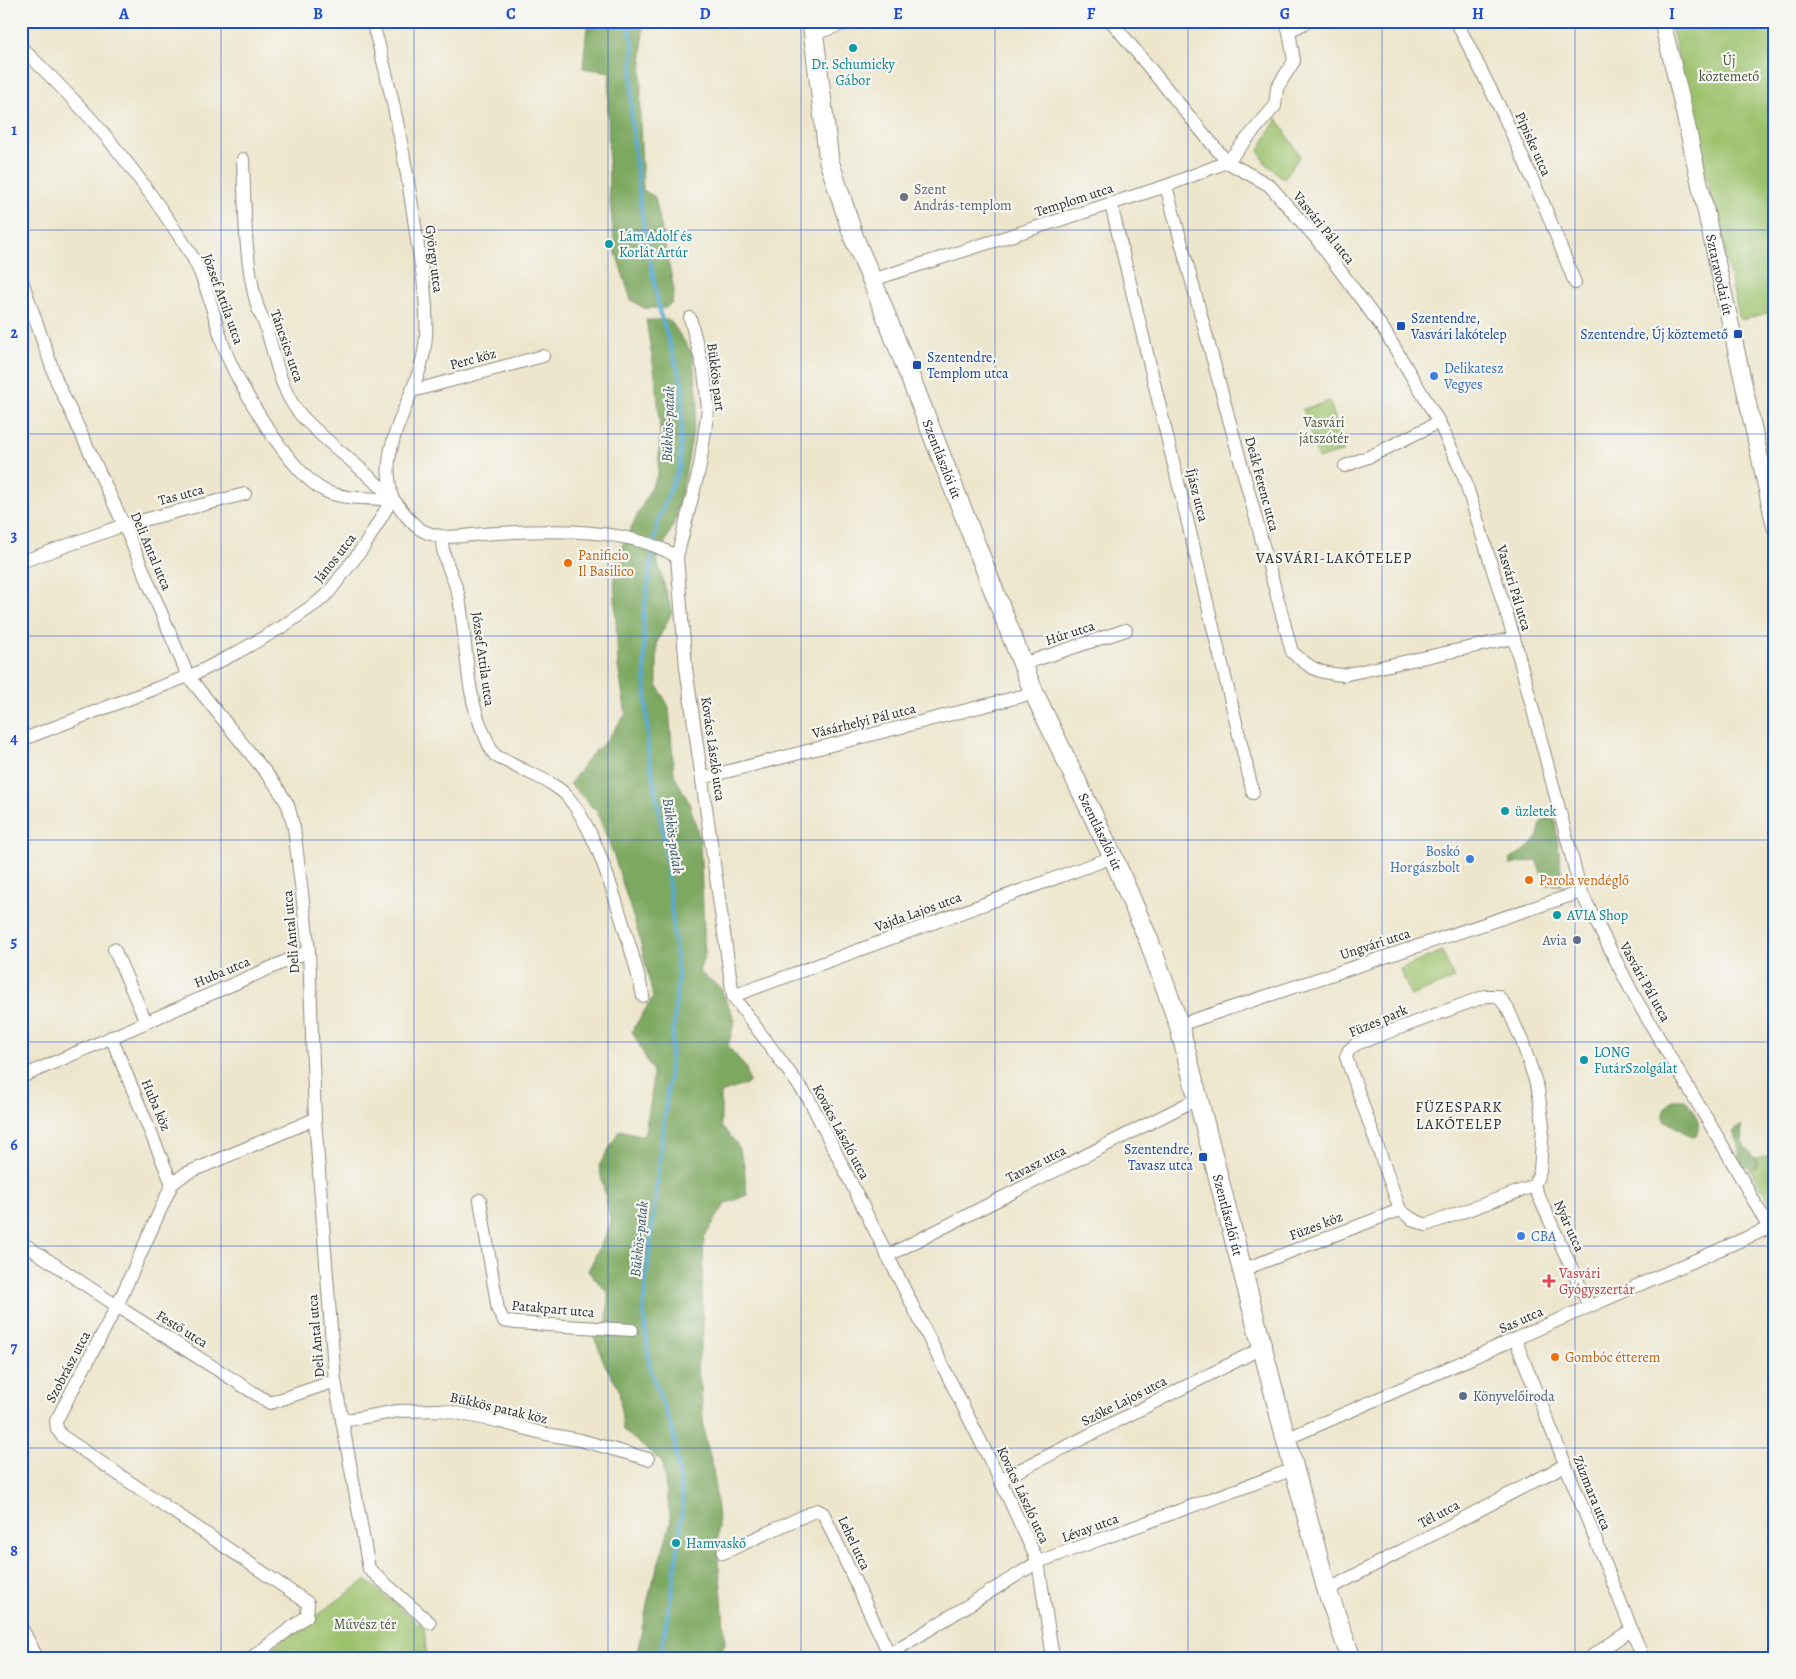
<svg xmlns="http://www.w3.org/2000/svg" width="1796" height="1679" font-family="Alegreya,serif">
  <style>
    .green { fill: #9cc26d; stroke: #64764c }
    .forest { fill: #7da860; stroke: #546a46 }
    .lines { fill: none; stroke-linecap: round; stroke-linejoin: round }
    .stream { stroke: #58a9d2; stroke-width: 4 }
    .minor-casing { stroke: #8c887c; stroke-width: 14 }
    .tertiary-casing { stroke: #8c887c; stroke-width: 18 }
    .secondary-casing { stroke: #8c887c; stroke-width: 21 }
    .minor { stroke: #fff; stroke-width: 12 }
    .tertiary { stroke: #fff; stroke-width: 16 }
    .secondary { stroke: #fff; stroke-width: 19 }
    .grid { fill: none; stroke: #1d4ed8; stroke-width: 1; stroke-opacity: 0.55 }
    .culture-dot { fill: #0f9aa8; stroke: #f6f6f2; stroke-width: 2 }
    .worship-dot { fill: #6b7280; stroke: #f6f6f2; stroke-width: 2 }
    .transit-dot { fill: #1a4fb4; stroke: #f6f6f2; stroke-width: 2 }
    .shop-dot { fill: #3f7fe0; stroke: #f6f6f2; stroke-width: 2 }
    .food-dot { fill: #e8710a; stroke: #f6f6f2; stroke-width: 2 }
    .service-dot { fill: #5c6f8a; stroke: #f6f6f2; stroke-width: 2 }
    .health-dot { fill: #e0444e; stroke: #f6f6f2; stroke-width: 2 }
    .labels { text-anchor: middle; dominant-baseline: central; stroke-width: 4.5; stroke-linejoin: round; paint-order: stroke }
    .park-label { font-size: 14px; fill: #4d583f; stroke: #f6f6f2 }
    .culture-label { font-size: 14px; fill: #0d838f; stroke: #f6f6f2; text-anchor: start }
    .street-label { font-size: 14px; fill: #2b2b2b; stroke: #f6f6f2 }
    .worship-label { font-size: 14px; fill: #5b616d; stroke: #f6f6f2; text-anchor: start }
    .transit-label { font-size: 14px; fill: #164399; stroke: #f6f6f2; text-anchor: start }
    .shop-label { font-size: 14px; fill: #366cbe; stroke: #f6f6f2; text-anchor: start }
    .food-label { font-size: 14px; fill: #c56008; stroke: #f6f6f2; text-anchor: start }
    .service-label { font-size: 14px; fill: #4e5e75; stroke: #f6f6f2; text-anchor: end }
    .health-label { font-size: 14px; fill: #be3a42; stroke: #f6f6f2; text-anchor: start }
    .water-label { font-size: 15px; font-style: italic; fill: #3b5765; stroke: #f6f6f2 }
    .neighbourhood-label { font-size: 15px; letter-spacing: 1px; fill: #2b2b2b; stroke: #f6f6f2 }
    .neatline { fill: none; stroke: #1d4ed8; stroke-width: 2 }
    .grid-label { font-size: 16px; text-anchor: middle; font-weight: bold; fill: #1d4ed8 }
  </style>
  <rect width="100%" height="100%" fill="#f6f6f2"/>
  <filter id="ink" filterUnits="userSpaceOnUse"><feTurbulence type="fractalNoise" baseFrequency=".02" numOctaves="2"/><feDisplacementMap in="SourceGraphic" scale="10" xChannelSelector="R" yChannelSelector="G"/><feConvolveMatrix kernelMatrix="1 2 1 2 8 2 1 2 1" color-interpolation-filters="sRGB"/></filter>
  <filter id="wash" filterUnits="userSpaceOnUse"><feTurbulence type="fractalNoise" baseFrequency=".0096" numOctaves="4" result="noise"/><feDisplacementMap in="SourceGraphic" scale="20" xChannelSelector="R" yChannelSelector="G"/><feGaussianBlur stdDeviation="1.12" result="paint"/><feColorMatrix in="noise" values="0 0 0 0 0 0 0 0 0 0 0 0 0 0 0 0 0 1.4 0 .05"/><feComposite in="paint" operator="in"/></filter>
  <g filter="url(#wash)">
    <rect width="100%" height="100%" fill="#ede6cc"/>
    <g class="green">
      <polygon points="1670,21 1775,21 1775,311 1740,320"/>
      <polygon points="1277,118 1300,156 1284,179 1265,163 1259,150"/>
      <polygon points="1330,401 1344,451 1318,459 1303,409"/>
      <polygon points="1442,951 1454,979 1411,996 1400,969"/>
      <polygon points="1775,1155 1775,1211 1744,1160"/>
      <polygon points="366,1580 424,1628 427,1658 257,1658"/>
    </g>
    <g class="forest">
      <polygon points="600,21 643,21 640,123 643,190 655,197 674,290 672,303 665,308 644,308 631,300 615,250 609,191 608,104 610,72 583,68 587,27"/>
      <polygon points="646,320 670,320 692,353 698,402 683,488 673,525 657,560 672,612 657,642 657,685 669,707 674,775 689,802 700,840 705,954 699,972 720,987 735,1020 728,1046 746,1068 749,1083 721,1093 721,1126 737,1144 744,1164 747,1195 725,1204 704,1238 702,1295 703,1332 697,1367 701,1388 704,1433 713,1468 718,1519 718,1558 722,1597 725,1644 716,1658 636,1658 649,1595 671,1522 662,1462 623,1430 619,1389 605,1365 593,1334 607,1321 608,1293 588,1271 611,1223 599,1166 620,1130 644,1136 651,1099 653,1072 632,1031 653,997 639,936 614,856 597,812 570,784 590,756 606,741 626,714 618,666 614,574 619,552 658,474 660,432 657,388"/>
      <path d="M1546,818L1555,820L1563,885H1546L1536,860L1510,865L1511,858C1526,850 1541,842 1540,823Z"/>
      <path d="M1672,1100H1685C1694,1112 1703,1120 1696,1136L1692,1137L1664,1120V1110Z"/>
      <polygon points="1741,1125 1744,1146 1759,1163 1754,1170 1739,1164 1739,1148 1733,1132"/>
    </g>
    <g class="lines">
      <polyline class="stream" points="627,21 633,45 631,116 641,211 660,313 683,386 680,465 657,523 643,618 648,749 665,845 678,976 669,1078 643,1308 650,1370 673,1431 683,1504 674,1579 660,1658"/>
    </g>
  </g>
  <g filter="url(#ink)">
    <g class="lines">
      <defs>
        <g id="minor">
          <path d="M372,21C393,92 407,167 417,240C422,271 428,304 426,335C424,381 394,417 389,461C387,474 390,486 392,499"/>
          <polyline points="1111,21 1227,162 1269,185 1316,238 1384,330 1439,422 1464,477 1514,638 1581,892 1634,996 1730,1158 1769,1228 1775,1233"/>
          <polyline points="1456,21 1503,114 1544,205 1575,283"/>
          <polyline points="1289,31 1309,21"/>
          <polyline points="814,34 851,21"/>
          <path d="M21,47C45,71 70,95 92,120C128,161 160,206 189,251C207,280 213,315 224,347C236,383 291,474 325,491C345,500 371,498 392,499"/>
          <path d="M243,159C245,207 244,259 257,305C260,315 266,324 268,334C276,360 281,392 300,414C322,439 351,459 375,482C381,487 387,492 392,498C408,516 413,532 440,536C455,539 481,533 497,533C551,530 630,527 677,557L686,668L733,996L809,1099L1000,1480L1038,1562L1053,1658"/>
          <path d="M1166,186L1292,652C1311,669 1318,673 1343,675L1514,638"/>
          <polyline points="1111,204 1253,793"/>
          <polyline points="21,278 57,382 124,525 188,676 275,784 288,805 294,828 309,951 315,1119 335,1381 369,1569 430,1623"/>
          <polyline points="872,280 1166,186 1227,162 1275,106 1277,88 1294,61 1289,31 1285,21"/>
          <polyline points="412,391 543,356"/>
          <polyline points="1345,466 1373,455 1439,422"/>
          <path d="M442,537C441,559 455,577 459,598C468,646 464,693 486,738C488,743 491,751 495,755C498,758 504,760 508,762C526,773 552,780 567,796C590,823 604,865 615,898C625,930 636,963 643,996"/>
          <polyline points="677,557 700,466 708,409 704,371 690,318"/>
          <polyline points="21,562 124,525 245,494"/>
          <polyline points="1023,664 1126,630"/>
          <polyline points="21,740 199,672 238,652 282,627 318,602 329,592 365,545 392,499"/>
          <polyline points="702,778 1034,693"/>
          <polyline points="114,949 146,1022"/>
          <polyline points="733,996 1113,857"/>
          <polygon points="1486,996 1498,996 1508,1009 1522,1041 1538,1089 1543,1125 1540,1171 1534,1186 1426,1225 1412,1219 1400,1210 1346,1057 1349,1050 1356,1044"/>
          <polyline points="1179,1025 1581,892"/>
          <polyline points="111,1037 172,1184"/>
          <polyline points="21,1077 309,951"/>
          <polyline points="1534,1186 1589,1306"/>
          <polyline points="480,1200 498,1310 504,1321 516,1323 632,1330"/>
          <polyline points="21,1242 117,1306 270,1403 335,1381"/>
          <polyline points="887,1256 1199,1098"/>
          <polyline points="1242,1270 1400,1210"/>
          <polyline points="1515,1339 1643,1658"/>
          <polyline points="342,1421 398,1411 441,1410 497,1421 546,1434 580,1440 648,1459"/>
          <polyline points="1286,1439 1769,1228"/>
          <polyline points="1000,1480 1262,1348"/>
          <polyline points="723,1553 817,1510 823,1513 891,1658"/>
          <polyline points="1327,1590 1565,1465"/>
          <polyline points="251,1658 307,1616 308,1603 62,1436 57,1429 56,1421 117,1306 172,1184 185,1174 315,1119"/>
          <polyline points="883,1658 1038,1562 1294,1469"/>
          <polyline points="1589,1658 1631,1630"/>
        </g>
        <g id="tertiary">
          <path id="s1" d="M1662,21L1680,94L1775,527"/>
          <polyline points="21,1631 35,1658"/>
        </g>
        <g id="secondary">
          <path id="s2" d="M812,21L829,161L854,238L872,280L1034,693L1113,857L1149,941L1179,1025L1286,1439L1327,1590L1351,1658"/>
        </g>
      </defs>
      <use href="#minor" class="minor-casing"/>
      <use href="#tertiary" class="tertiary-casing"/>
      <use href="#secondary" class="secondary-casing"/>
      <use href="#minor" class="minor"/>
      <use href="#tertiary" class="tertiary"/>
      <use href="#secondary" class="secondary"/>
    </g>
  </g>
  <path class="grid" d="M221,21V1658M414,21V1658M608,21V1658M801,21V1658M995,21V1658M1188,21V1658M1382,21V1658M1575,21V1658M21,230H1775M21,434H1775M21,636H1775M21,840H1775M21,1042H1775M21,1246H1775M21,1448H1775"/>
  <g class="culture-dot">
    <circle cx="853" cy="48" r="5"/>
    <circle cx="609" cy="244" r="5"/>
    <circle cx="1505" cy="811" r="5"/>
    <circle cx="1557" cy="915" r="5"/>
    <circle cx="1584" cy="1060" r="5"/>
    <circle cx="676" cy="1543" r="5"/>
  </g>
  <circle class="worship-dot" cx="904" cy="197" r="5"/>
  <g class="transit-dot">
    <rect x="1396" y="321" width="10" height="10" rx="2.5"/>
    <rect x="1733" y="329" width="10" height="10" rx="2.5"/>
    <rect x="912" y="360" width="10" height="10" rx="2.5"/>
    <rect x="1198" y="1152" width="10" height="10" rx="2.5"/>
  </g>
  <g class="shop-dot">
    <circle cx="1434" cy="376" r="5"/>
    <circle cx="1470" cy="859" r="5"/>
    <circle cx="1521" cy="1236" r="5"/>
  </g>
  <g class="food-dot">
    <circle cx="568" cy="563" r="5"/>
    <circle cx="1529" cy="880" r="5"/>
    <circle cx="1555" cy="1357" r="5"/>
  </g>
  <g class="service-dot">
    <circle cx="1577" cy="940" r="5"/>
    <circle cx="1463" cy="1396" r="5"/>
  </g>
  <path class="health-dot" d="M1546.5 1273.5h5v5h5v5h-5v5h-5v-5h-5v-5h5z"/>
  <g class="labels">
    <g class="park-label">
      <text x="1729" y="60">Új<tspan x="1729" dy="16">köztemető</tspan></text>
      <text x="1324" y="422">Vasvári<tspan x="1324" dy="16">játszótér</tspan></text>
      <text x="365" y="1624">Művész tér</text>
    </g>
    <g class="culture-label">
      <text x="853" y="64" text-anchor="middle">Dr. Schumicky<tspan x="853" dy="16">Gábor</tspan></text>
      <text x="619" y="236">Lám Adolf és<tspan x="619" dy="16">Korlát Artúr</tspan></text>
      <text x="1515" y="811">üzletek</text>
      <text x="1567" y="915">AVIA Shop</text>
      <text x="1594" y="1052">LONG<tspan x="1594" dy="16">FutárSzolgálat</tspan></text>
      <text x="686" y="1543">Hamvaskő</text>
    </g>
    <g class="street-label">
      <text transform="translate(1533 144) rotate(66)">Pipiske utca</text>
      <text transform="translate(1074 200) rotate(-18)">Templom utca</text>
      <text transform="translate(1324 228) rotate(51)">Vasvári Pál utca</text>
      <text transform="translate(434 259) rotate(83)">György utca</text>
      <text stroke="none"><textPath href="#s1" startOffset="260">Sztaravodai út</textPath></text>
      <text transform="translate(223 299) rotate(70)">József Attila utca</text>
      <text transform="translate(287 346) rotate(71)">Táncsics utca</text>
      <text transform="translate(473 359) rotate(-15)">Perc köz</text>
      <text transform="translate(716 377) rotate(83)">Bükkös part</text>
      <text stroke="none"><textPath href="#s2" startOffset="460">Szentlászlói út</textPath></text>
      <text transform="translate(1262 484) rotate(75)">Deák Ferenc utca</text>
      <text transform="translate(181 495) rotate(-15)">Tas utca</text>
      <text transform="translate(1197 495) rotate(76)">Íjász utca</text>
      <text transform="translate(151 551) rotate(67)">Deli Antal utca</text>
      <text transform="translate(335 558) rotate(-52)">János utca</text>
      <text transform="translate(1514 588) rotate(73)">Vasvári Pál utca</text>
      <text transform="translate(1070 633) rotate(-18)">Húr utca</text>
      <text transform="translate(483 659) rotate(82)">József Attila utca</text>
      <text transform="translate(864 721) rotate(-14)">Vásárhelyi Pál utca</text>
      <text transform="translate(713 749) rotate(82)">Kovács László utca</text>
      <text stroke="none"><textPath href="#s2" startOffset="865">Szentlászlói út</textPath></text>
      <text transform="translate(918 912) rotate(-20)">Vajda Lajos utca</text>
      <text transform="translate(291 932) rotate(-95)">Deli Antal utca</text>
      <text transform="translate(1375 944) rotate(-18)">Ungvári utca</text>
      <text transform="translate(222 972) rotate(-23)">Huba utca</text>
      <text transform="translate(1645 982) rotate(61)">Vasvári Pál utca</text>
      <text transform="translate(1378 1021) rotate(-23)">Füzes park</text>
      <text transform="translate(156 1105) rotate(67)">Huba köz</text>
      <text transform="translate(841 1132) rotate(62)">Kovács László utca</text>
      <text transform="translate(1036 1164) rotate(-27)">Tavasz utca</text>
      <text stroke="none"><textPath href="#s2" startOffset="1270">Szentlászlói út</textPath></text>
      <text transform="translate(1316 1226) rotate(-21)">Füzes köz</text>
      <text transform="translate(1569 1226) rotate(66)">Nyár utca</text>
      <text transform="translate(553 1309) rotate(5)">Patakpart utca</text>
      <text transform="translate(1521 1320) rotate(-24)">Sas utca</text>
      <text transform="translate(182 1329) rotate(32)">Festő utca</text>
      <text transform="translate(316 1336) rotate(-95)">Deli Antal utca</text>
      <text transform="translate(68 1367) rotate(-62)">Szobrász utca</text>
      <text transform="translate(1124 1401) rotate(-27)">Szőke Lajos utca</text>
      <text transform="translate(499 1408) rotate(13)">Bükkös patak köz</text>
      <text transform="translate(1592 1493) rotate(68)">Zúzmara utca</text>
      <text transform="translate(1023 1495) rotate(65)">Kovács László utca</text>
      <text transform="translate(1439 1514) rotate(-28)">Tél utca</text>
      <text transform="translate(1090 1528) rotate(-20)">Lévay utca</text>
      <text transform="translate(854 1543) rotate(65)">Lehel utca</text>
    </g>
    <g class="worship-label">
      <text x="914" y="189">Szent<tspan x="914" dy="16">András-templom</tspan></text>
    </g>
    <g class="transit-label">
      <text x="1411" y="318">Szentendre,<tspan x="1411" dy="16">Vasvári lakótelep</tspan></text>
      <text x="1728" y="334" text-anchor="end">Szentendre, Új köztemető</text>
      <text x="927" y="357">Szentendre,<tspan x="927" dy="16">Templom utca</tspan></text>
      <text x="1193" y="1149" text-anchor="end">Szentendre,<tspan x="1193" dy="16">Tavasz utca</tspan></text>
    </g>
    <g class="shop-label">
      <text x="1444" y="368">Delikatesz<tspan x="1444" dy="16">Vegyes</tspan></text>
      <text x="1460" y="851" text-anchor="end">Boskó<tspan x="1460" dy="16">Horgászbolt</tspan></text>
      <text x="1531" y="1236">CBA</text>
    </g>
    <g class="food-label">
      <text x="578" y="555">Panificio<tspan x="578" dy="16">Il Basilico</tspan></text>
      <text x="1539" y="880">Parola vendéglő</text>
      <text x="1565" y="1357">Gombóc étterem</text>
    </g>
    <g class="service-label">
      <text x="1567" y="940">Avia</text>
      <text x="1473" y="1396" text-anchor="start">Könyvelőiroda</text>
    </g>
    <g class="health-label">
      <text x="1559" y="1273">Vasvári<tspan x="1559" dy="16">Gyógyszertár</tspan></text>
    </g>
    <g class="water-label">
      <text transform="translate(668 424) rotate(-88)">Bükkös-patak</text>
      <text transform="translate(673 836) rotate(82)">Bükkös-patak</text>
      <text transform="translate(639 1239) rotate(-84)">Bükkös-patak</text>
    </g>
    <g class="neighbourhood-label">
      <text x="1334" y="558">VASVÁRI-LAKÓTELEP</text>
      <text x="1459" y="1107">FÜZESPARK<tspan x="1459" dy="17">LAKÓTELEP</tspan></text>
    </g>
  </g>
  <rect width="1796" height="1679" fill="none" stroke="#f6f6f2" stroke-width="55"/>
  <rect x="28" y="28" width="1740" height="1624" class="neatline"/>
  <g class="grid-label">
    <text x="124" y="19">A</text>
    <text x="318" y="19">B</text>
    <text x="511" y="19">C</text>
    <text x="705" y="19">D</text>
    <text x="898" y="19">E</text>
    <text x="1091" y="19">F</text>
    <text x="1285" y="19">G</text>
    <text x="1478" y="19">H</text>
    <text x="1672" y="19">I</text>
    <text x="14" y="135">1</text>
    <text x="14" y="338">2</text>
    <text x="14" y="541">3</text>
    <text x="14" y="744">4</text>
    <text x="14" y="947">5</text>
    <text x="14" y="1150">6</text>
    <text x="14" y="1353">7</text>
    <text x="14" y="1556">8</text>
  </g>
</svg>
